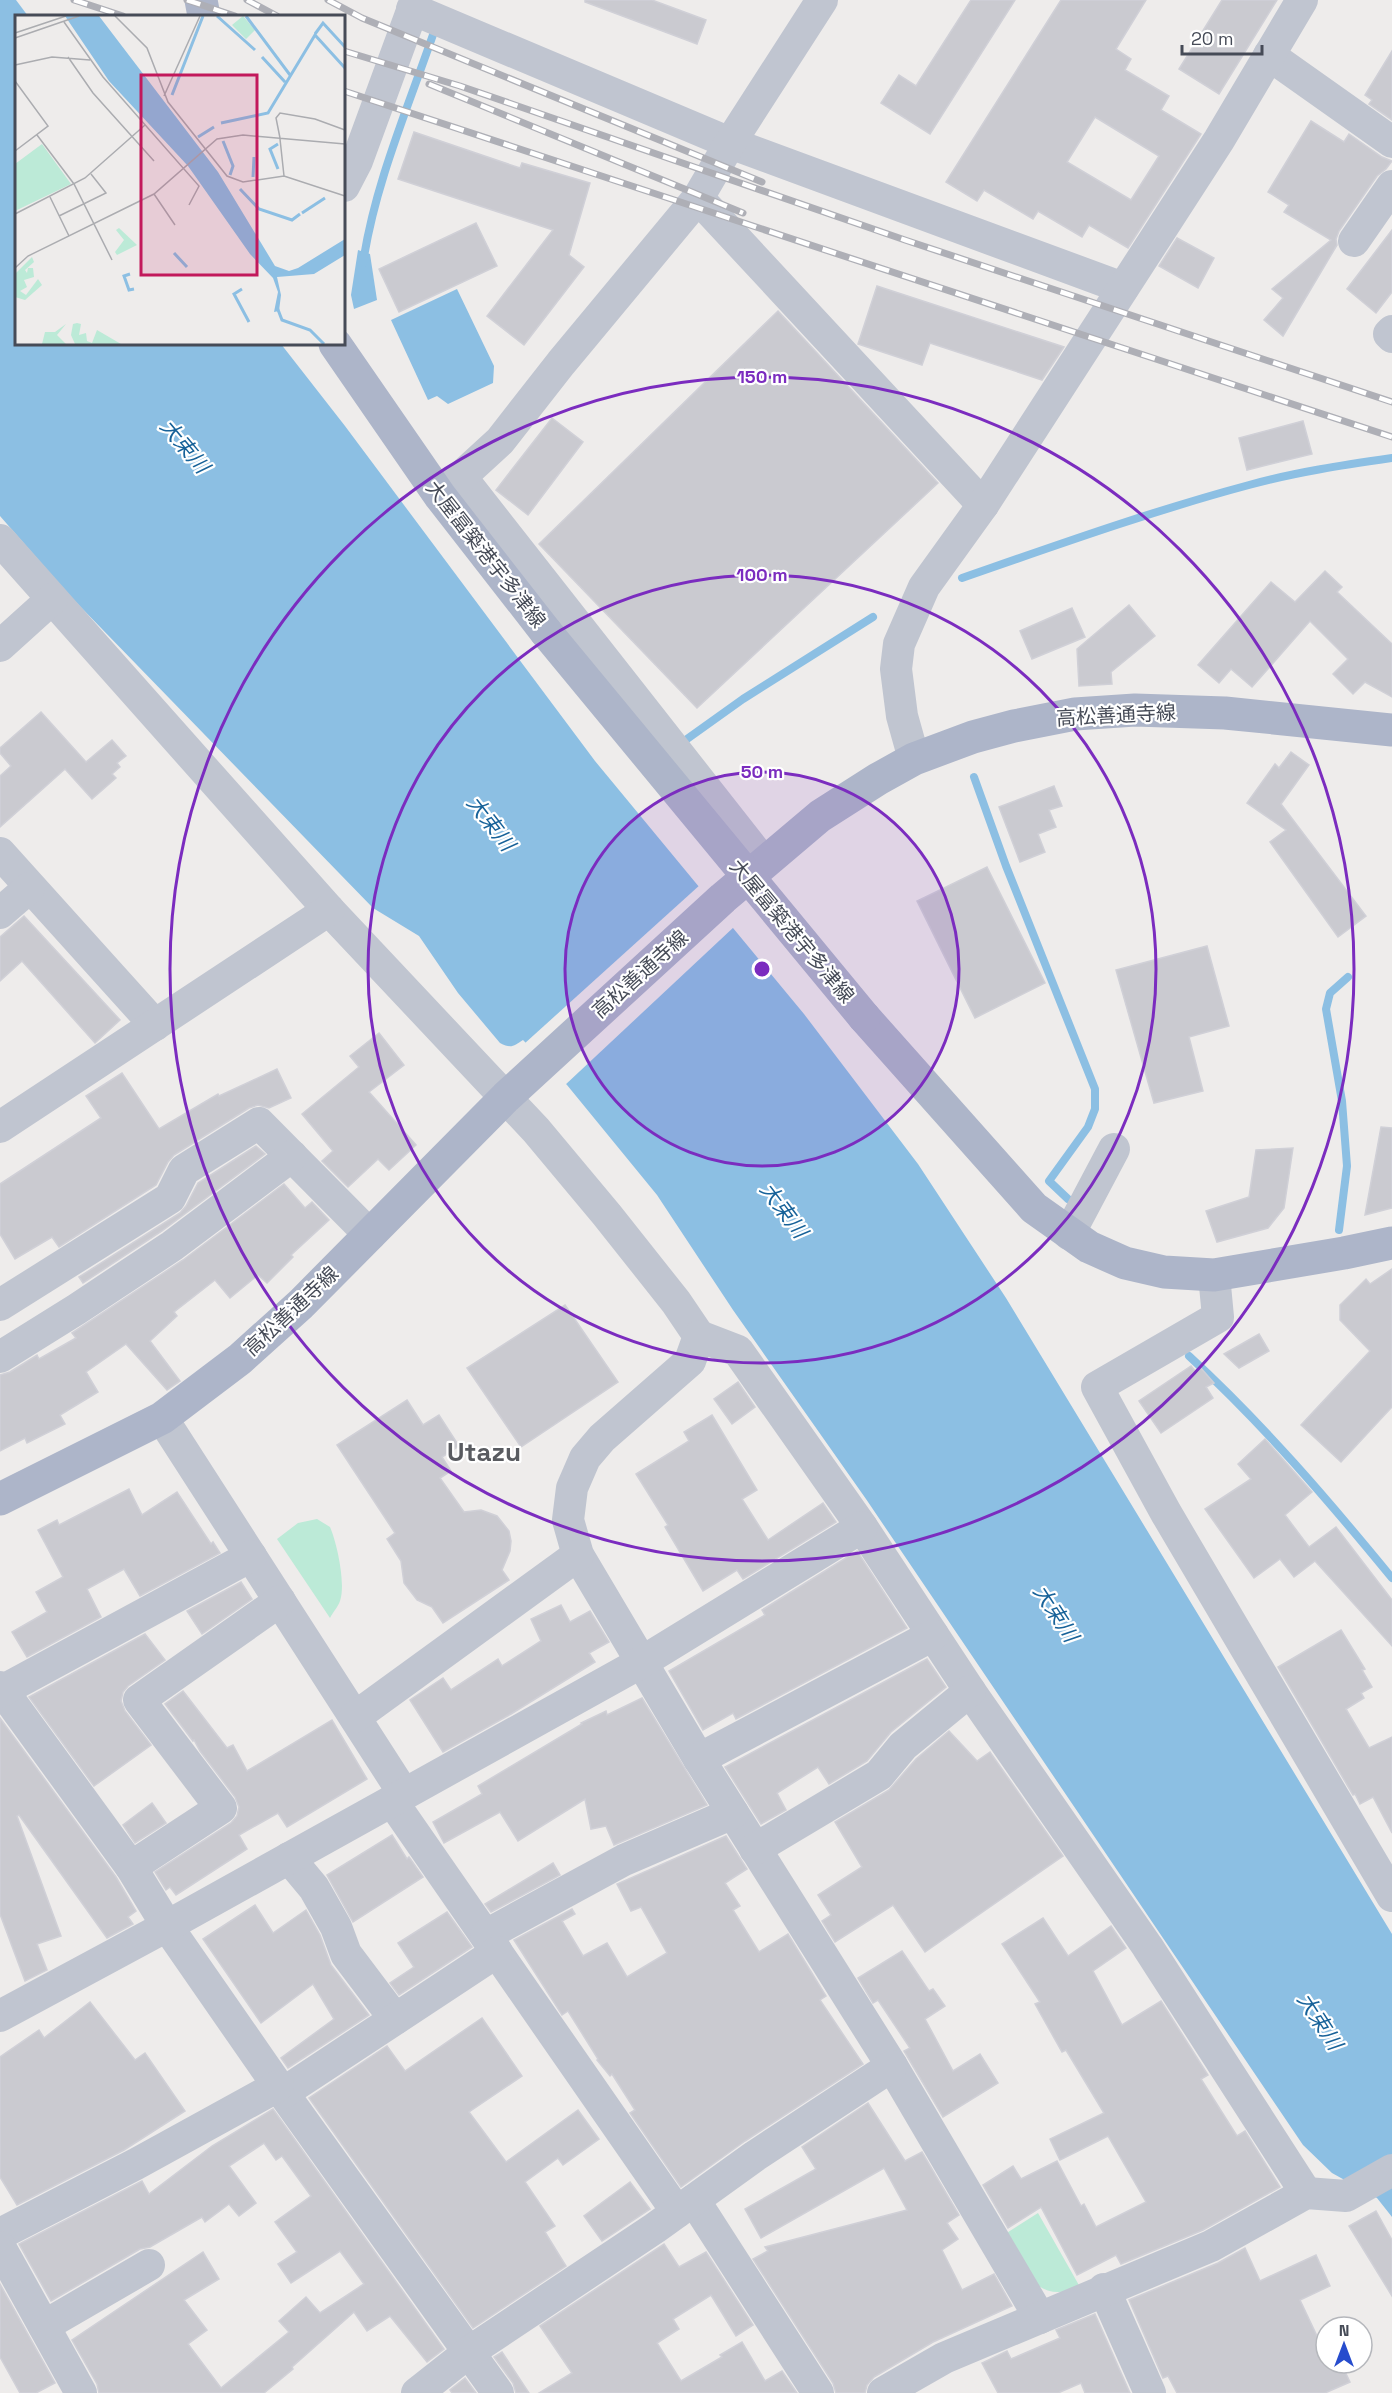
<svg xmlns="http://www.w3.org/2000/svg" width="1392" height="2393" font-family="'Space Grotesk','Noto Sans JP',sans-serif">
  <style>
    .green { fill: #bcead7 }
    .water { fill: #8cbfe3 }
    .pier { fill: #eeeceb }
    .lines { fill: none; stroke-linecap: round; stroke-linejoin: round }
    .stream { stroke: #8cbfe3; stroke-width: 8 }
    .building { fill: #cacad0; stroke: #d0d0d7; stroke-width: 1.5; fill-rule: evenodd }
    .minor { stroke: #c0c5d0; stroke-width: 32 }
    .major { stroke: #adb5c9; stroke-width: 33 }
    .rail-casing { stroke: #aeafb6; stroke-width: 7 }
    .rail { stroke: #fff; stroke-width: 4.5; stroke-dasharray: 14; stroke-linecap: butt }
    .major-bridge { stroke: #adb5c9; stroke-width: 33 }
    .ring { fill: none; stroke: #7b2cbf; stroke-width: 3 }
    .labels { text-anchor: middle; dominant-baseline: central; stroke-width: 4.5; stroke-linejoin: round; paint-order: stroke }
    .street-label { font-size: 20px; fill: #464b57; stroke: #fff }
    .water-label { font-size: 21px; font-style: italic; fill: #176299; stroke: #fff }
    .district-label { font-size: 26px; font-weight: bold; fill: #595b60; stroke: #fff }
    .inset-river { fill: none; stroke: #8cbfe3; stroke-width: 3 }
    .inset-road { fill: none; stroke: #abacb0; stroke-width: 1.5 }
    .view { fill: #c2185b; fill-opacity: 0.15; stroke: #c2185b; stroke-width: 3 }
    .inset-edge { fill: none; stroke: #464b57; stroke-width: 3 }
    .centre { fill: #7b2cbf; stroke: #fff; stroke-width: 3 }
    .ring-label { font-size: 18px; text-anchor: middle; font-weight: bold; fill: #7b2cbf; stroke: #fff; stroke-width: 4.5; stroke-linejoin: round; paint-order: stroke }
  </style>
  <rect width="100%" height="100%" fill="#eeeceb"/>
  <g class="green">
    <path d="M317,1519L330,1527C337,1543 346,1584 340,1601C338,1607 333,1612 330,1618L277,1539L298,1523Z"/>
    <path d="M1038,2213L1080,2287C1036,2306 1022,2268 1002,2236Z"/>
  </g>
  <g class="water">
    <path d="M0,0H16L28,16H16V344H281L345,426L595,761L804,1014L918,1164L1006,1298L1392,1934V2217L1377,2198L1332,2173L1303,2145L866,1499L733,1310L657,1195L567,1085L523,1040C514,1046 511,1049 500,1043L458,993L419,936L373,908L69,595L0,516Z"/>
    <polygon points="358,250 370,254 377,300 354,309 351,295"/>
    <polygon points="457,289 494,366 493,383 448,404 437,396 428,400 391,320"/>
  </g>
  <polygon class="pier" points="701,884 735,926 564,1086 524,1044"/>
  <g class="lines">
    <g class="stream">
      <path d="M363,263C375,182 410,103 436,26"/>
      <path d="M962,578C1057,545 1152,511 1249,485C1296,472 1344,465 1392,458"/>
      <polyline points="687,739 743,699 873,617"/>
      <polyline points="974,777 1006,866 1095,1089 1095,1109 1088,1127 1049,1181 1068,1199"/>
      <polyline points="1339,1230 1347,1166 1342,1101 1326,1009 1330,993 1348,977"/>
      <path d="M1189,1356C1263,1424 1328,1500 1392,1578"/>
    </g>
  </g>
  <g class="building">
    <polygon points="585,0 652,0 706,20 697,44 585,2"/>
    <polygon points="971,0 1015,0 930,134 881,103 899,75 916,86"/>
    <path d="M1061,0H1146L1116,49L1131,59L1125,70L1169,96L1161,110L1201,134L1128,248L1089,225L1082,237L1038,211L1033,219L984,190L977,201L946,182ZM1095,117L1159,156L1131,200L1067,162Z"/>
    <polygon points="1222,0 1277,0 1219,94 1179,69"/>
    <polygon points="1392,51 1392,120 1369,104 1372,100 1365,95"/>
    <polygon points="1311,121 1344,142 1349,134 1382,157 1392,161 1386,169 1377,176 1339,231 1336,239 1337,245 1283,336 1264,320 1283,298 1272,289 1331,240 1284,212 1289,205 1268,192"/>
    <polygon points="414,132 520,168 522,163 590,183 569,255 584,267 524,345 487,316 553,230 398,179"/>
    <polygon points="476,223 497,266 399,312 379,269"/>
    <polygon points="1392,230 1392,292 1376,313 1347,289"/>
    <polygon points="1177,238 1214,258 1198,288 1159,266"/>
    <polygon points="877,286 1064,347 1042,380 930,343 922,365 858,344"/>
    <polygon points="778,311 938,483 697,708 539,544"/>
    <polygon points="552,418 583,442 528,515 496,490"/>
    <polygon points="1303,421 1312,454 1247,470 1239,438"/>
    <polygon points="1325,571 1342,587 1337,592 1392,644 1392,697 1365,682 1353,694 1333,674 1348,659 1310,621 1252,687 1231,669 1219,683 1198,665 1271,582 1295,602"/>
    <polygon points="1129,605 1155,636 1111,672 1112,684 1079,686 1077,649"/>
    <polygon points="1072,608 1085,637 1032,659 1020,631"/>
    <polygon points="41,712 86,762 112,740 126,756 117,763 120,767 112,774 116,778 92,799 65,769 0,827 0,776 11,766 0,753 0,748"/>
    <polygon points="1291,752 1309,765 1281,804 1366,916 1338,937 1270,842 1286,830 1247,803 1275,764 1279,768"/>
    <polygon points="1054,786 1062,806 1049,810 1056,827 1038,834 1045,852 1020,862 999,807"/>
    <polygon points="987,867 1045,983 975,1018 917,901"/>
    <polygon points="24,916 120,1020 95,1043 22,961 0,981 0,937"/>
    <polygon points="1207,946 1229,1026 1189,1037 1203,1091 1154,1103 1116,970"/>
    <polygon points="379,1033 404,1065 369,1092 416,1145 389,1170 378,1159 348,1187 322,1161 333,1151 302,1114 359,1067 350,1056"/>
    <polygon points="277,1069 291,1098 269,1108 258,1105 249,1108 174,1155 168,1162 156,1185 59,1247 52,1237 15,1259 0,1234 0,1184 101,1118 86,1096 122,1073 159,1129 218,1094 219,1096"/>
    <polygon points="1381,1127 1392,1128 1392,1208 1365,1215"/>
    <polygon points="256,1146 265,1154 162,1231 83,1283 79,1277 180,1213 186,1206 198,1183"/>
    <polygon points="1293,1148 1284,1208 1268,1228 1217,1242 1206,1211 1249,1197 1256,1150"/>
    <polygon points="284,1184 305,1208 312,1202 329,1220 291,1255 293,1257 267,1283 258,1275 230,1298 215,1280 174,1312 177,1316 150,1341 180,1381 167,1390 126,1344 86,1372 98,1392 60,1415 65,1424 27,1443 25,1438 0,1451 0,1375 10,1372 37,1355 39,1359 76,1338 72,1333 183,1260"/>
    <polygon points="1392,1269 1392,1407 1341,1462 1301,1425 1370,1351 1340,1320 1340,1305 1366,1279 1370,1284"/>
    <polygon points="565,1305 618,1382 521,1447 467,1368"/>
    <polygon points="1259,1334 1269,1351 1239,1368 1224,1354"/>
    <polygon points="1191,1366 1195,1371 1200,1367 1214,1383 1206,1387 1213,1398 1161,1433 1139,1401"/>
    <polygon points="738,1382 755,1407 732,1424 714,1399"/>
    <polygon points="407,1400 423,1425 439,1415 459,1446 442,1457 451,1471 440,1478 464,1512 481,1510 497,1516 509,1531 511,1541 510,1551 502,1570 509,1580 443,1623 432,1607 417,1600 404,1583 401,1561 387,1539 395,1533 337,1445"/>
    <polygon points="712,1415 757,1490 742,1499 768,1540 823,1503 836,1522 743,1579 737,1570 703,1591 665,1527 668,1525 636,1474 689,1441 684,1432"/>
    <polygon points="1265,1439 1312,1492 1285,1515 1309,1547 1336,1527 1392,1600 1392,1646 1315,1561 1294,1577 1280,1559 1254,1578 1205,1509 1251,1479 1238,1464"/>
    <polygon points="129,1489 142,1515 177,1492 211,1544 213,1542 220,1553 140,1596 124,1569 87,1589 101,1617 27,1657 12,1632 47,1612 36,1592 63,1577 38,1530 57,1520 59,1525"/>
    <polygon points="857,1551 907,1628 736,1719 733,1713 703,1730 669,1671 765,1615 762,1610"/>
    <polygon points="241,1582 252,1599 202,1634 187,1611"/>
    <polygon points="561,1605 570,1622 590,1611 609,1642 589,1653 595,1662 511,1714 443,1752 410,1700 443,1678 451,1690 498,1659 502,1666 541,1641 531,1619"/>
    <polygon points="1341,1630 1365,1669 1362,1670 1372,1687 1361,1693 1364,1698 1346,1709 1369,1748 1392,1737 1392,1833 1373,1797 1360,1804 1355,1794 1353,1795 1278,1667"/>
    <polygon points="145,1634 165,1660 128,1686 123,1692 121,1701 125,1711 151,1745 94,1786 29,1697"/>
    <polygon points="927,1659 946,1687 891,1732 867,1761 829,1784 818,1767 777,1793 786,1810 761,1824 725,1767"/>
    <polygon points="183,1691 227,1748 233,1745 247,1771 332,1720 367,1779 287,1827 278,1813 239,1835 247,1849 176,1895 170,1887 166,1890 155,1872 231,1823 237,1816 239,1807 235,1797 200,1751 194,1740 193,1741 165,1704"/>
    <polygon points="642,1698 707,1805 614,1845 606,1826 591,1829 585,1799 518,1841 500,1812 444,1843 433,1822 482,1794 478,1786 582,1724 581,1723 606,1711 607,1715"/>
    <polygon points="0,1718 116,1877 136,1911 128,1917 133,1924 107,1938 19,1815 17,1816 61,1936 37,1944 47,1970 25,1981 0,1914"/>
    <polygon points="949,1731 977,1761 990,1752 1063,1856 925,1952 893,1905 835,1942 822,1921 831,1915 818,1895 862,1867 835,1822 889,1790 916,1759"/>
    <polygon points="152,1803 166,1823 135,1843 123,1825"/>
    <polygon points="392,1835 407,1859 409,1857 423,1877 353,1922 327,1875"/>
    <polygon points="726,1836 747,1869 725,1883 740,1906 733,1910 759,1952 788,1934 826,1996 820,2000 863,2064 745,2141 681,2187 630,2113 635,2110 612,2074 610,2076 597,2060 598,2059 568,2011 562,2015 514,1940 572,1909 575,1914 562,1921 583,1956 607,1943 627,1977 667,1953 641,1907 631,1911 617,1884"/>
    <polygon points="553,1863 560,1875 491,1912 485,1904"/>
    <polygon points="255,1905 273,1933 306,1910 320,1935 331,1965 369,2015 288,2068 281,2058 334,2019 313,1984 261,2023 203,1939"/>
    <polygon points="447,1912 472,1947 399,1995 390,1983 414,1967 398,1943"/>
    <polygon points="1043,1918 1068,1956 1111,1926 1126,1948 1093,1971 1122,2025 1161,2001 1208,2075 1201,2079 1237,2136 1245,2131 1280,2187 1203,2230 1121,2264 1116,2255 1077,2275 1041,2207 1008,2228 983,2185 1013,2166 1021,2179 1057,2161 1081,2206 1084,2204 1096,2227 1146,2202 1108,2136 1060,2160 1050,2139 1104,2113 1066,2050 1062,2052 1035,2004 1040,2002 1002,1944"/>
    <polygon points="902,1951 929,1991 933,1989 945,2006 925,2019 953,2071 980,2054 998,2083 943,2117 904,2051 910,2048 878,2000 873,2003 858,1978"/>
    <polygon points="90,2002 135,2060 145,2053 185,2111 124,2150 17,2205 0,2177 0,2057 39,2030 44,2038"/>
    <polygon points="482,2018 522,2076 469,2112 506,2162 578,2110 599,2139 563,2165 558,2158 525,2182 555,2226 545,2232 566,2266 473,2328 309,2098 387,2046 405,2071"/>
    <polygon points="868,2103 905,2161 922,2152 959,2215 947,2223 958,2239 942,2250 962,2290 994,2274 1012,2306 933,2342 874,2377 867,2385 865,2393 836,2393 833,2383 753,2259 768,2251 765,2247 907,2210 884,2168 761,2238 745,2209 816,2169 802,2147"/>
    <polygon points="273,2109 444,2349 427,2362 390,2316 367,2331 354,2312 292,2367 293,2369 264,2393 99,2393 97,2384 72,2340 203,2252 219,2279 184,2300 207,2330 188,2344 221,2388 289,2332 279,2321 306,2297 320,2313 364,2284 340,2251 291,2283 278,2264 297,2252 275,2222 311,2196 282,2156 276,2160 264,2143 229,2166 256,2203 239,2216 229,2204 205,2222 202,2217 150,2247 140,2249 51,2301 19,2244 142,2181 149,2194 212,2146"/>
    <polygon points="630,2182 650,2209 602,2241 584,2216"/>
    <polygon points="1376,2211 1392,2240 1392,2296 1349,2226"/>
    <polygon points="664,2244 679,2267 706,2252 753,2325 736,2336 711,2295 673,2319 679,2329 657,2343 681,2381 722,2357 720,2355 742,2342 765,2381 782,2371 797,2393 539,2393 572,2373 540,2326"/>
    <polygon points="1245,2248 1260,2281 1316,2255 1330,2286 1300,2300 1326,2355 1326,2363 1341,2363 1350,2382 1325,2393 1177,2393 1168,2376 1163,2378 1129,2300 1218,2263"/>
    <polygon points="0,2284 55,2383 36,2393 20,2393 0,2357"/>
    <polygon points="1095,2314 1130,2393 1085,2393 1081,2383 1058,2393 998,2393 982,2363 1007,2351 1011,2359 1060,2338 1056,2330"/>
    <polygon points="502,2352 529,2393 516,2393 513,2383 494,2357"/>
    <polygon points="465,2378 476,2393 452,2393 450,2390"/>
  </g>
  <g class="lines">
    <g class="minor">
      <polyline points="412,9 730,143 1123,288"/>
      <polyline points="1269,55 1392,142"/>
      <polyline points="344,186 357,161 416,0"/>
      <polyline points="698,198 983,505"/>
      <polyline points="1354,241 1392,186"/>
      <polyline points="1392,331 1389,334 1392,337"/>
      <polyline points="461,477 764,863"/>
      <polyline points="440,496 500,441 561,363 698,198 730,143 822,0"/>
      <polyline points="0,540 329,910 536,1130 607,1215 676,1302 699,1336 690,1361 602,1438 585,1458 572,1488 568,1520 578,1555 699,1759 892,2066 1040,2318"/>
      <polyline points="0,646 52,599"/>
      <polyline points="914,759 902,716 896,669 899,644 924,587 983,505 1219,140 1302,0"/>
      <polyline points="0,853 155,1025"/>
      <polyline points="0,913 29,888"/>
      <polyline points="0,1127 329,910"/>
      <polyline points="1069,1234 1114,1149"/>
      <polyline points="1214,1275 1218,1317 1097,1387 1166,1513 1392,1896"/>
      <polyline points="0,1305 170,1198 184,1170 259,1123 370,1235"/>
      <polyline points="699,1336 738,1351 862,1527 970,1691 1147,1946 1306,2193"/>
      <polyline points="0,1357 77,1309 172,1246 292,1156"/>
      <polyline points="162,1418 404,1794"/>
      <polyline points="0,1687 131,1867 167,1926 278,2086 498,2393"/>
      <polyline points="0,1692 251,1556"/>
      <polyline points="355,1717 578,1555"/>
      <polyline points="699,1759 933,1635"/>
      <polyline points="392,1801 677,2212"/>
      <polyline points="755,1849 879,1775 903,1746 970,1691"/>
      <polyline points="289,1858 314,1888 336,1927 346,1954 395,2019"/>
      <polyline points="131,1867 221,1808 139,1700 280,1601"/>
      <polyline points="486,1935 624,1860 733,1813"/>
      <polyline points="0,2016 167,1926 642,1662 862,1527"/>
      <polyline points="283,2093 497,1952"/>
      <polyline points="694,2200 818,2393"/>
      <polyline points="0,2234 136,2164 278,2086"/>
      <polyline points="0,2247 81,2393"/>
      <polyline points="1104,2289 1150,2393"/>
      <polyline points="44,2326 149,2265"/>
      <polyline points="417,2393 469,2352 655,2228 755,2156 892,2066"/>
      <polyline points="883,2393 944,2358 1211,2246 1306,2193 1346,2196 1392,2170"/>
    </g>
    <g class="major">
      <polyline points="201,0 204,16"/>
      <polyline points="335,344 440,496 546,632"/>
      <polyline points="864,1017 1034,1208 1089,1247 1125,1263 1164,1272 1214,1275 1344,1253 1392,1243"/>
      <polyline points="0,1499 162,1418 240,1359 301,1304 506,1097 723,898 820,816 878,779 914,759 973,737 1014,726 1075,714 1135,710 1225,713 1392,730"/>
    </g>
    <defs>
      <g id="rail">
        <polyline points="74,0 123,16"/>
        <polyline points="187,0 235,16"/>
        <polyline points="247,0 277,16"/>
        <polyline points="328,0 362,18 762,182"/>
        <polyline points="344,51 460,86 905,240 1392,402"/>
        <polyline points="429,84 743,213"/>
        <polyline points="344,91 1392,437"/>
      </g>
    </defs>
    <use href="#rail" class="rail-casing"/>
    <use href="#rail" class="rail"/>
    <polyline class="major-bridge" points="546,632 864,1017"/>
  </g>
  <circle cx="762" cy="969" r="197" fill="#7b2cbf" fill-opacity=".12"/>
  <g class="ring">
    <circle cx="762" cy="969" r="197"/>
    <circle cx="762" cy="969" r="394"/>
    <circle cx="762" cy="969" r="592"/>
  </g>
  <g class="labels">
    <g class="street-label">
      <text transform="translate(486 554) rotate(52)">大屋冨築港宇多津線</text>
      <text transform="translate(1116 715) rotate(-3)">高松善通寺線</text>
      <text transform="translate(792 931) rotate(50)">大屋冨築港宇多津線</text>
      <text transform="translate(640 974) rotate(-42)">高松善通寺線</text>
      <text transform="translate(291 1311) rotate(-43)">高松善通寺線</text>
    </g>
    <g class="water-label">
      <text transform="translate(185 446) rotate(50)">大束川</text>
      <text transform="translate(491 823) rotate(52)">大束川</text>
      <text transform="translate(784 1210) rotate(53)">大束川</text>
      <text transform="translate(1056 1613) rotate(57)">大束川</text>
      <text transform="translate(1320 2021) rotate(57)">大束川</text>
    </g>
    <g class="district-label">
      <text x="484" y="1452">Utazu</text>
    </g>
  </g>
  <g transform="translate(15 15)">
    <rect width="330" height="330" fill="#eeeceb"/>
    <path d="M228,1L240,15L231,24L217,10ZM27,129L56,169L0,196V149ZM104,213L122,230L102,240L100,237L109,225L101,215ZM17,242L19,247L10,255L12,258L13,253H18L19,262L9,265L12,272L5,276L11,280L23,264L27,270L10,285L0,282V259ZM62,308L66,309L64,320L71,318L72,326L77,328L82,315L106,329H60L56,320L58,309ZM51,309L42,320L51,329H27L30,317H40Z" fill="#bcead7"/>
    <path d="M50,1H84L203,157L260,251L274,256L283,253L330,224V240L299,259L262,262L266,280L264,296L259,297L263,277L258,263L235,239L173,151L94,66Z" fill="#8cbfe3"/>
    <path class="inset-river" d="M202,1L240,35M231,1L275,60M300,19L308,8L330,32M247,42L270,67M157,80L188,1M206,108L253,98L300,20L330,53M183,122L199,112M208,126L218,151L215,160M263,129L255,134L263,154M238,162L239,142M225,174L244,194L277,205L285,199M287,198L310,183M159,238L172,252M115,259L109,261L114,275L119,274M227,274L219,279L234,307M262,292L267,305L295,315L309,329"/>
    <path class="inset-road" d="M100,1L132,33L153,87L212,161L228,167L269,161L330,181M49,7L88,62L184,171L174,190M0,18L51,1M0,23L64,1M53,42L78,78L139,146M0,50L37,42L75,45M0,66L33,111L0,136M149,81L185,1M22,120L59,169L97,245M265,123L261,103L265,98L300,104L330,115M265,124L269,161M139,179L160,210M35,182L54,221M0,199L70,163L130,110M44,201L91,178L76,159M0,253L13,241L139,179L202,124L228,120L330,129"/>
    <path class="view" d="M126,60H242V260H126Z"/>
    <rect width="330" height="330" class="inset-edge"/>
  </g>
  <circle cx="762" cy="969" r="9" class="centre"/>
  <g class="ring-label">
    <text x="762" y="383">150 m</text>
    <text x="762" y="581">100 m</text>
    <text x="762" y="778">50 m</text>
  </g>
  <g transform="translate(1344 2345)"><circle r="28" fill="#ffffff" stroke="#b5b7bc" stroke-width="1.5"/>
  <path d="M0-4.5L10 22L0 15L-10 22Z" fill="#274ccd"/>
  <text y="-9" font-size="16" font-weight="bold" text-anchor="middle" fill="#464b57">N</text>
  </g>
  <path d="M1182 45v9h80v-9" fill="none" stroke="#464b57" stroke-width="3"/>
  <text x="1191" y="45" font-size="18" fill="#464b57" stroke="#ffffff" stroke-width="4.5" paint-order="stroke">20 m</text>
</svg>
